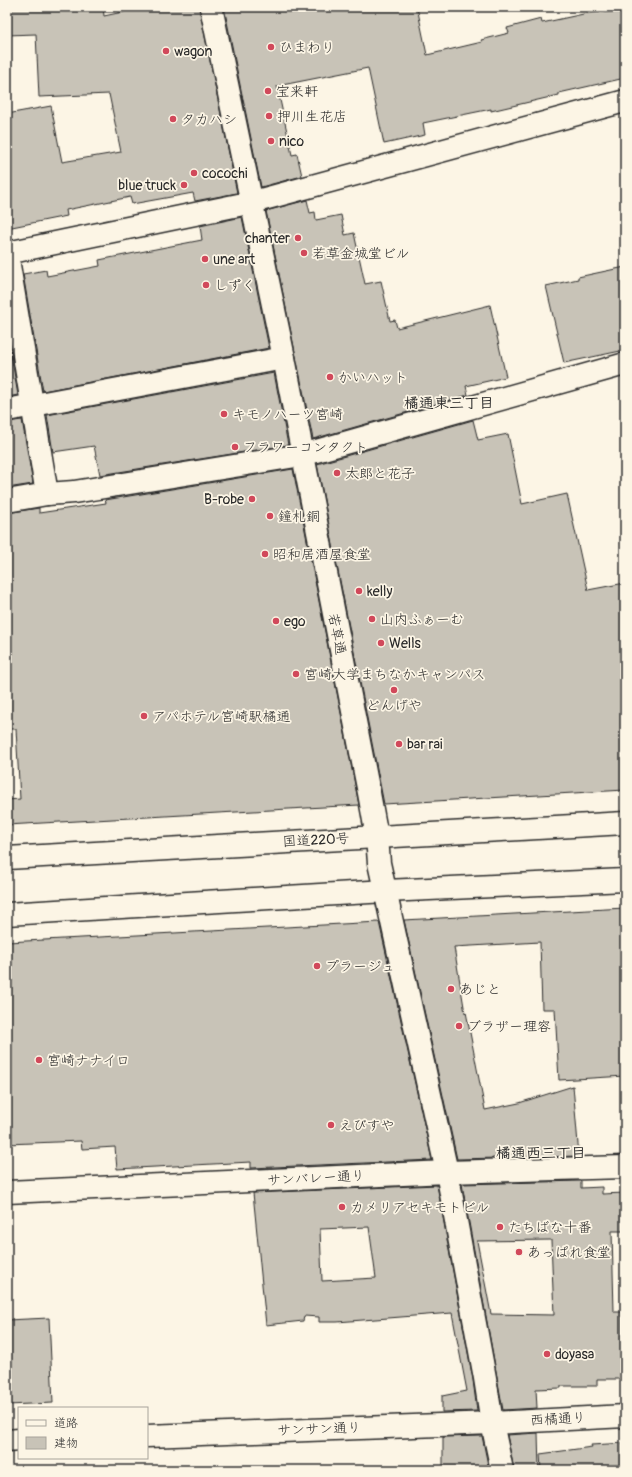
<svg xmlns="http://www.w3.org/2000/svg" width="632" height="1477" font-family="Pangolin,'Klee One',sans-serif">
  <style>
    .building { fill: #c8c3b7; stroke: #2b2b2b; fill-rule: evenodd }
    .lines { fill: none; stroke-linecap: round; stroke-linejoin: round }
    .pedestrian-casing { stroke: #2b2b2b; stroke-width: 25 }
    .minor-casing { stroke: #2b2b2b; stroke-width: 25 }
    .trunk-casing { stroke: #2b2b2b; stroke-width: 25 }
    .pedestrian { stroke: #fcf5e5; stroke-width: 22 }
    .minor { stroke: #fcf5e5; stroke-width: 22 }
    .trunk { stroke: #fcf5e5; stroke-width: 22 }
    .poi-dot { fill: #d1495b; stroke: #fcf5e5; stroke-width: 1.5 }
    .labels { text-anchor: middle; dominant-baseline: central; stroke-width: 3.5; stroke-linejoin: round; paint-order: stroke }
    .poi-label { font-size: 14px; fill: #2b2b2b; stroke: #fcf5e5; text-anchor: start }
    .street-label { font-size: 14px; fill: #2b2b2b; stroke: #fcf5e5 }
    .neighbourhood-label { font-size: 15px; font-weight: bold; fill: #2b2b2b; stroke: #fcf5e5 }
  </style>
  <rect width="100%" height="100%" fill="#fcf5e5"/>
  <filter id="ink" filterUnits="userSpaceOnUse"><feTurbulence type="fractalNoise" baseFrequency=".025" numOctaves="2"/><feDisplacementMap in="SourceGraphic" scale="8" xChannelSelector="R" yChannelSelector="G"/><feConvolveMatrix kernelMatrix="1 2 1 2 8 2 1 2 1" color-interpolation-filters="sRGB"/></filter>
  <g filter="url(#ink)">
    <g class="building">
      <polygon points="7,7 103,7 104,16 146,7 199,7 237,193 195,201 193,193 132,204 130,197 66,210 67,216 7,228 7,114 51,106 62,162 121,152 109,94 39,97 36,34 7,35"/>
      <polygon points="224,7 417,7 427,55 482,42 481,40 509,33 507,28 541,19 542,23 588,13 625,11 625,78 559,93 559,95 491,111 491,109 423,123 425,135 384,144 368,68 277,86 292,155 297,154 302,176 261,187"/>
      <polygon points="307,200 310,213 315,212 316,220 341,215 345,235 354,233 365,284 381,281 390,321 395,320 397,328 490,305 506,377 466,386 468,395 313,439 266,211"/>
      <polygon points="242,217 269,348 43,391 23,274 46,270 47,276 100,266 99,260 202,240 200,226"/>
      <polygon points="625,267 625,350 564,363 546,286 578,279 578,277"/>
      <polygon points="11,355 18,395 7,397 7,356"/>
      <polygon points="274,373 288,445 100,475 94,446 53,452 47,415"/>
      <polygon points="22,420 33,484 7,488 7,422"/>
      <polygon points="473,420 478,440 508,434 522,504 567,494 588,590 625,583 625,674 621,675 625,699 625,790 384,804 317,464"/>
      <polygon points="293,469 359,805 7,825 7,800 20,799 16,729 7,729 7,513 39,508 39,513 106,503 105,500"/>
      <polygon points="625,908 625,1076 559,1080 555,1009 542,1009 540,942 454,947 465,1013 466,1012 485,1110 519,1103 573,1086 579,1156 457,1159 404,920"/>
      <polygon points="379,922 432,1160 251,1168 251,1162 117,1169 115,1147 82,1149 81,1141 7,1144 7,942"/>
      <path d="M581,1181V1188L602,1187V1194L625,1193V1231H612L614,1312H622V1379H597V1386H561V1388L536,1389L537,1408L503,1410L462,1184ZM551,1240L554,1315L491,1314L477,1241Z"/>
      <path d="M437,1185L473,1380L477,1411L442,1412V1396L467,1391L452,1313L337,1322H319V1317L304,1316L303,1321L266,1325L253,1193ZM369,1227L376,1278L322,1281L320,1229Z"/>
      <polygon points="49,1318 53,1403 7,1405 7,1320"/>
      <polygon points="538,1433 539,1470 514,1470 507,1435"/>
      <polygon points="482,1436 489,1470 443,1470 443,1437"/>
      <polygon points="625,1443 625,1470 541,1470 540,1454 592,1447 591,1445"/>
    </g>
    <g class="lines">
      <defs>
        <polyline id="pedestrian" points="211,7 284,358 369,793 377,837 379,863 447,1172 485,1378 492,1423 502,1470"/>
        <g id="minor">
          <polyline points="7,253 253,202 625,101"/>
          <polyline points="7,253 47,494"/>
          <polyline points="7,410 284,358"/>
          <polyline points="7,501 47,494 74,492 302,455 625,364"/>
          <polyline points="7,1192 447,1172 625,1167"/>
          <polyline points="147,1436 492,1423 625,1416"/>
          <polyline points="7,1441 19,1440"/>
        </g>
        <g id="trunk">
          <polyline points="7,858 625,823"/>
          <polyline points="7,914 386,891 625,880"/>
        </g>
      </defs>
      <use href="#pedestrian" class="pedestrian-casing"/>
      <use href="#minor" class="minor-casing"/>
      <use href="#trunk" class="trunk-casing"/>
      <use href="#pedestrian" class="pedestrian"/>
      <use href="#minor" class="minor"/>
      <use href="#trunk" class="trunk"/>
    </g>
  </g>
  <g class="poi-dot">
    <circle cx="271" cy="47" r="4"/>
    <circle cx="166" cy="51" r="4"/>
    <circle cx="268" cy="91" r="4"/>
    <circle cx="269" cy="116" r="4"/>
    <circle cx="173" cy="119" r="4"/>
    <circle cx="271" cy="141" r="4"/>
    <circle cx="194" cy="173" r="4"/>
    <circle cx="184" cy="185" r="4"/>
    <circle cx="298" cy="238" r="4"/>
    <circle cx="304" cy="253" r="4"/>
    <circle cx="205" cy="259" r="4"/>
    <circle cx="206" cy="285" r="4"/>
    <circle cx="330" cy="377" r="4"/>
    <circle cx="224" cy="414" r="4"/>
    <circle cx="235" cy="447" r="4"/>
    <circle cx="337" cy="473" r="4"/>
    <circle cx="252" cy="499" r="4"/>
    <circle cx="270" cy="516" r="4"/>
    <circle cx="265" cy="554" r="4"/>
    <circle cx="359" cy="591" r="4"/>
    <circle cx="372" cy="619" r="4"/>
    <circle cx="276" cy="621" r="4"/>
    <circle cx="381" cy="643" r="4"/>
    <circle cx="296" cy="674" r="4"/>
    <circle cx="394" cy="690" r="4"/>
    <circle cx="144" cy="716" r="4"/>
    <circle cx="399" cy="744" r="4"/>
    <circle cx="317" cy="966" r="4"/>
    <circle cx="451" cy="989" r="4"/>
    <circle cx="459" cy="1026" r="4"/>
    <circle cx="39" cy="1060" r="4"/>
    <circle cx="331" cy="1125" r="4"/>
    <circle cx="342" cy="1207" r="4"/>
    <circle cx="500" cy="1227" r="4"/>
    <circle cx="519" cy="1252" r="4"/>
    <circle cx="547" cy="1354" r="4"/>
  </g>
  <g class="labels">
    <g class="poi-label">
      <text x="279" y="47">ひまわり</text>
      <text x="174" y="51">wagon</text>
      <text x="276" y="91">宝来軒</text>
      <text x="277" y="116">押川生花店</text>
      <text x="181" y="119">タカハシ</text>
      <text x="279" y="141">nico</text>
      <text x="202" y="173">cocochi</text>
      <text x="176" y="185" text-anchor="end">blue truck</text>
      <text x="290" y="238" text-anchor="end">chanter</text>
      <text x="312" y="253">若草金城堂ビル</text>
      <text x="213" y="259">une art</text>
      <text x="214" y="285">しずく</text>
      <text x="338" y="377">かいハット</text>
      <text x="232" y="414">キモノハーツ宮崎</text>
      <text x="243" y="447">フラワーコンタクト</text>
      <text x="345" y="473">太郎と花子</text>
      <text x="244" y="499" text-anchor="end">B-robe</text>
      <text x="278" y="516">鐘札銅</text>
      <text x="273" y="554">昭和居酒屋食堂</text>
      <text x="367" y="591">kelly</text>
      <text x="380" y="619">山内ふぁーむ</text>
      <text x="284" y="621">ego</text>
      <text x="389" y="643">Wells</text>
      <text x="304" y="674">宮崎大学まちなかキャンパス</text>
      <text x="394" y="705" text-anchor="middle">どんげや</text>
      <text x="152" y="716">アパホテル宮崎駅橘通</text>
      <text x="407" y="744">bar rai</text>
      <text x="325" y="966">プラージュ</text>
      <text x="459" y="989">あじと</text>
      <text x="467" y="1026">ブラザー理容</text>
      <text x="47" y="1060">宮崎ナナイロ</text>
      <text x="339" y="1125">えびすや</text>
      <text x="350" y="1207">カメリアセキモトビル</text>
      <text x="508" y="1227">たちばな十番</text>
      <text x="527" y="1252">あっぱれ食堂</text>
      <text x="555" y="1354">doyasa</text>
    </g>
    <g class="street-label">
      <text transform="translate(337 634) rotate(79)">若草通</text>
      <text transform="translate(316 840) rotate(-3)">国道220号</text>
      <text transform="translate(316 1178) rotate(-3)">サンバレー通り</text>
      <text transform="translate(558 1419) rotate(-3)">西橘通り</text>
      <text transform="translate(319 1429) rotate(-2)">サンサン通り</text>
    </g>
    <g class="neighbourhood-label">
      <text x="449" y="403">橘通東三丁目</text>
      <text x="541" y="1153">橘通西三丁目</text>
    </g>
  </g>
  <rect width="632" height="1477" fill="none" stroke="#fcf5e5" stroke-width="24"/>
  <rect x="12" y="12" width="608" height="1453" fill="none" stroke="#2b2b2b" stroke-width="1.5" filter="url(#ink)"/>
  <rect x="18" y="1407" width="130" height="52" fill="#fcf5e5" stroke="#a8a49b"/>
  <rect x="26" y="1420" width="20" height="6" fill="#fcf5e5" stroke="#a8a49b"/>
  <text x="54" y="1427" font-size="12" fill="#2b2b2b">道路</text>
  <rect x="26" y="1437" width="20" height="12" fill="#c8c3b7" stroke="#a8a49b"/>
  <text x="54" y="1447" font-size="12" fill="#2b2b2b">建物</text>
</svg>
